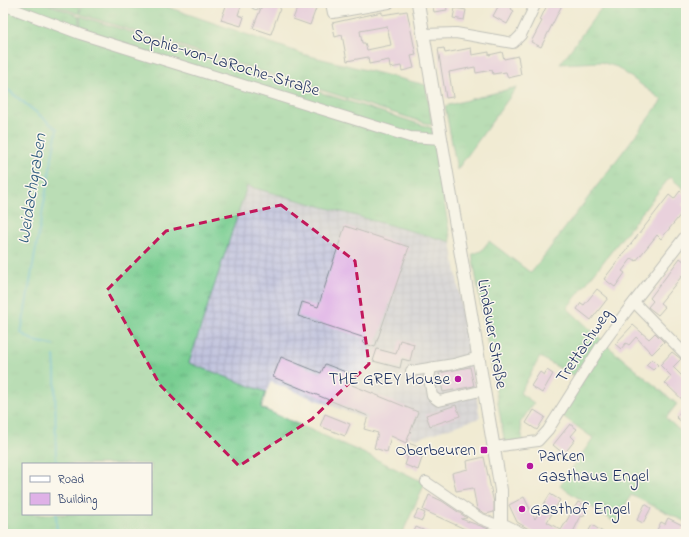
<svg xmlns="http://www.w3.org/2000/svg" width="689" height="537" font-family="'Indie Flower',sans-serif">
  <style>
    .industrial { fill: url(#industrial-grid) }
    .grass { fill: url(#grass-tufts); stroke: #4a7e78; fill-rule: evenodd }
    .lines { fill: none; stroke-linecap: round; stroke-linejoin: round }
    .stream { stroke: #49b8c3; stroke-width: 2.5 }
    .building { fill: #dfb1e7; fill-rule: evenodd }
    .minor-casing { stroke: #868d98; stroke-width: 12 }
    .major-casing { stroke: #868d98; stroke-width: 14 }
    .minor { stroke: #fff; stroke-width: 10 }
    .major { stroke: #fff; stroke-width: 12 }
    .marked { fill: none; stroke: #c2185b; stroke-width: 3; stroke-dasharray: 8 5; stroke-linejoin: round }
    .poi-dot { fill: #b5179e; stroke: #fbf7ec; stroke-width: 1.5 }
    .labels { text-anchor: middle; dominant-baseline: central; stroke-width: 3; stroke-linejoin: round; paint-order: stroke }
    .street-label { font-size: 17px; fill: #1b2f5e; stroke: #fbf7ec }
    .poi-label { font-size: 17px; fill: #1b2f5e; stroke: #fbf7ec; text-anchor: end }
    .water-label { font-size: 18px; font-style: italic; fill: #29587c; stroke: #fbf7ec }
  </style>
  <defs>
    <pattern id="industrial-grid" width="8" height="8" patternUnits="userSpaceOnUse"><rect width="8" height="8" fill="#c0c2dd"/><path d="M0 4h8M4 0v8" fill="none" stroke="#a4a7c0"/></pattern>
    <pattern id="grass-tufts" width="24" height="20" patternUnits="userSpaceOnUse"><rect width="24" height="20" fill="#78cd91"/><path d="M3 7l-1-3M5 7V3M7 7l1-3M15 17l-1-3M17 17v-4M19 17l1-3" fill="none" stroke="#67b07f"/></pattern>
  </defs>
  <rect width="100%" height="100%" fill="#fbf7ec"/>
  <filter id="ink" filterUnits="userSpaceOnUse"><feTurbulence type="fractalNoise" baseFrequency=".025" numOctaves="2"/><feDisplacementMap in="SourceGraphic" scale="8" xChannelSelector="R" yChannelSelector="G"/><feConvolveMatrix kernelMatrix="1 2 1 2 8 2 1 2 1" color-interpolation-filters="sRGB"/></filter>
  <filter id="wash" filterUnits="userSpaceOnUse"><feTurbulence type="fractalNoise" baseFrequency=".012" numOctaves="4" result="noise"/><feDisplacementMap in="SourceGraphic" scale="16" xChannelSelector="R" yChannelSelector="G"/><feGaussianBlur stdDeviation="0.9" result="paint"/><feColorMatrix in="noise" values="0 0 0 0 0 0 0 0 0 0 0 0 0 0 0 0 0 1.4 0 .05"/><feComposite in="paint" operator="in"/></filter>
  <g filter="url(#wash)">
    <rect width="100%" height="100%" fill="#f1ebd3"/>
    <polygon class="industrial" points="247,186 451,242 480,418 416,439 271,382 266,392 189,363"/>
    <g class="grass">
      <polygon points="8,3 45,3 79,16 79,31"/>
      <polygon points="49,3 80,3 79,14"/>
      <polygon points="82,3 156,3 306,55 426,85 432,125 80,14"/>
      <polygon points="605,3 686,3 686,191 670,177 567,308 602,340 577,378 540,357 520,393 534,403 520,423 523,441 505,444 472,254 481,251 489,241 531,273 662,100 617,67 601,62 560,64"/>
      <path d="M3,8L434,143L451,242L247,186L189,363L266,392L261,408L361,452L425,483L402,534H3ZM23,464H151V514H23Z"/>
      <polygon points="80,16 432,128 434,137 410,135 81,31"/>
      <polygon points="517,87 457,170 445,106"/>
      <polygon points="605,344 677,404 666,418 686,436 686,522 631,495 616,523 560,486 593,438 561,415"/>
    </g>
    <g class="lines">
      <g class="stream">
        <polyline points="3,86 57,129 21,333 34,341 53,345"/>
        <polyline points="54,356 55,371 56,464"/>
        <polyline points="56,514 57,534"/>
      </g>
    </g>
    <g id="blocks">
      <g class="building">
        <polygon points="227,3 242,3 238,15 244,17 241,26 221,20"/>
        <polygon points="263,3 282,3 271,34 253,28"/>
        <polygon points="299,3 318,3 310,25 293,19"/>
        <polygon points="432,3 446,3 447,10 434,12"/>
        <polygon points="500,3 514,3 511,9 514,11 507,24 493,16"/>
        <polygon points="548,3 563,3 541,47 531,42 542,21 540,20"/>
        <polygon points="455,8 466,10 464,20 453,18"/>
        <path d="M407,11L416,55L411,56L414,68L402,71L401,66L390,68L389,60L369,64L368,57L347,61L342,35L335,37L332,23L382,12V15ZM387,26L391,45L367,50L365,43H362L360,31Z"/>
        <polygon points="444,48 445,53 471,48 472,55 489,52 489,55 502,52 504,59 518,56 521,75 508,78 506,72 493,74 492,70 476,73 475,67 449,72 453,97 446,98 438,49"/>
        <polygon points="680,191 686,196 686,200 682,205 686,208 661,239 657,235 636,261 632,258 622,271 625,273 615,287 604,279 669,195 674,199"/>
        <polygon points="345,226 409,247 375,347 363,343 365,338 298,316 302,302 318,307"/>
        <polygon points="680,258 686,263 686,271 660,303 665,307 658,315 648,307 653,301 650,298"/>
        <polygon points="597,289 608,298 591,320 577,309 581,303 584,305"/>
        <polygon points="633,325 649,339 655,333 664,342 652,354 636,337 629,345 626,343 621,349 615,344"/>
        <polygon points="400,340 414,344 410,361 402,359 400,368 373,361 377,349 396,354"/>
        <polygon points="672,352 681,359 673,367 686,380 686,403 665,383 671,376 660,365"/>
        <polygon points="281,357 321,373 325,364 356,376 352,385 418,412 406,443 391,436 387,452 374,448 378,433 364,429 368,416 273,377"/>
        <polygon points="652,359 658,365 653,370 646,365"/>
        <polygon points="470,367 474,386 443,392 439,373"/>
        <polygon points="547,370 553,374 542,393 531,386 540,372 544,375"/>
        <polygon points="456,405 460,416 430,426 426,415"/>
        <polygon points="686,406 686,426 676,417"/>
        <polygon points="534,410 545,417 537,430 526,423"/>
        <polygon points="325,414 350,424 345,436 320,426"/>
        <polygon points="570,424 577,429 571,436 575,440 564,454 553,445"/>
        <polygon points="408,443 425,449 418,470 405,465 408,456 403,455"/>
        <polygon points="484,457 494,503 494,512 486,514 477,509 473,488 456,491 452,473 468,469 467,461"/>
        <polygon points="550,494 560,500 547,522 561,530 578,502 585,505 584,508 587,510 583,517 581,516 572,534 537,534 517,522 509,505 524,497 535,519"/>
        <polygon points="429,495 442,501 467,518 461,519 489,529 487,534 476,534 423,510"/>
        <polygon points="645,504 651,508 643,523 637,520"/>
        <polygon points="418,510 425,513 422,521 414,518"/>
        <polygon points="668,518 684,526 680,534 655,534 661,522 665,524"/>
        <polygon points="592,525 606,534 587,534"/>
        <polygon points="416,527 432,534 413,534"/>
      </g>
    </g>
  </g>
  <g filter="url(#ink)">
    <use href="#blocks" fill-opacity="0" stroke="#868d98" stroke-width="1"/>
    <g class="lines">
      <defs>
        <g id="minor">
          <polyline points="331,3 333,13 389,3"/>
          <polyline points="256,4 257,3"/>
          <polyline points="3,5 80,34 410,137 442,139"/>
          <polyline points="424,34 456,33 513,43 521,35 536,3"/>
          <polyline points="634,302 686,355"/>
          <polyline points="431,368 429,378 432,396 439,401 484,390"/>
          <polyline points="411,371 454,364 479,357"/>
          <polyline points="494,447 538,441 548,430 601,346 626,312 686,235"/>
          <polyline points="426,482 479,518 497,525 506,525 524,534"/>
        </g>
        <polyline id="major" points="418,3 501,490 501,525 498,534"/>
      </defs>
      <use href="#minor" class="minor-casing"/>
      <use href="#major" class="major-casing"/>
      <use href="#minor" class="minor"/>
      <use href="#major" class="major"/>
    </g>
  </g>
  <path d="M0 0H689V537H0ZM281,205L355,261L369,364L312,419L239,466L160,385L107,290L166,231Z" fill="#f1ebd3" fill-opacity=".55" fill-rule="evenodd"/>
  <path class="marked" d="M281,205L355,261L369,364L312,419L239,466L160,385L107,290L166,231Z"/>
  <g class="poi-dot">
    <circle cx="458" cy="379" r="4"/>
    <rect x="480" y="446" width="8" height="8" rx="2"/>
    <circle cx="530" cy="466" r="4"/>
    <circle cx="522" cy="509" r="4"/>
  </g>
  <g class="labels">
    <g class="street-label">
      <text transform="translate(226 63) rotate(17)">Sophie-von-LaRoche-Straße</text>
      <text transform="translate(492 334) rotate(80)">Lindauer Straße</text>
      <text transform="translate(584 346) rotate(-56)">Trettachweg</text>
    </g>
    <g class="poi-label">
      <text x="450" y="379">THE GREY House</text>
      <text x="476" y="450">Oberbeuren</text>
      <text x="538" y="456" text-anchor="start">Parken<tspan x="538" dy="20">Gasthaus Engel</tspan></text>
      <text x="530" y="509" text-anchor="start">Gasthof Engel</text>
    </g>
    <g class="water-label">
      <text transform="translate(33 189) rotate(-81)">Weidachgraben</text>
    </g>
  </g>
  <rect width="689" height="537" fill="none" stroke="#fbf7ec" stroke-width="16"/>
  <rect x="22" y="463" width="130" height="52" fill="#fbf7ec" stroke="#a1a7b3"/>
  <rect x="30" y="476" width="20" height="6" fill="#ffffff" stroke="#a1a7b3"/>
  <text x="58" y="483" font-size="12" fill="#1b2f5e">Road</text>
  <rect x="30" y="493" width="20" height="12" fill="#dfb1e7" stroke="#a1a7b3"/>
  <text x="58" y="503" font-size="12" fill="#1b2f5e">Building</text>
</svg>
